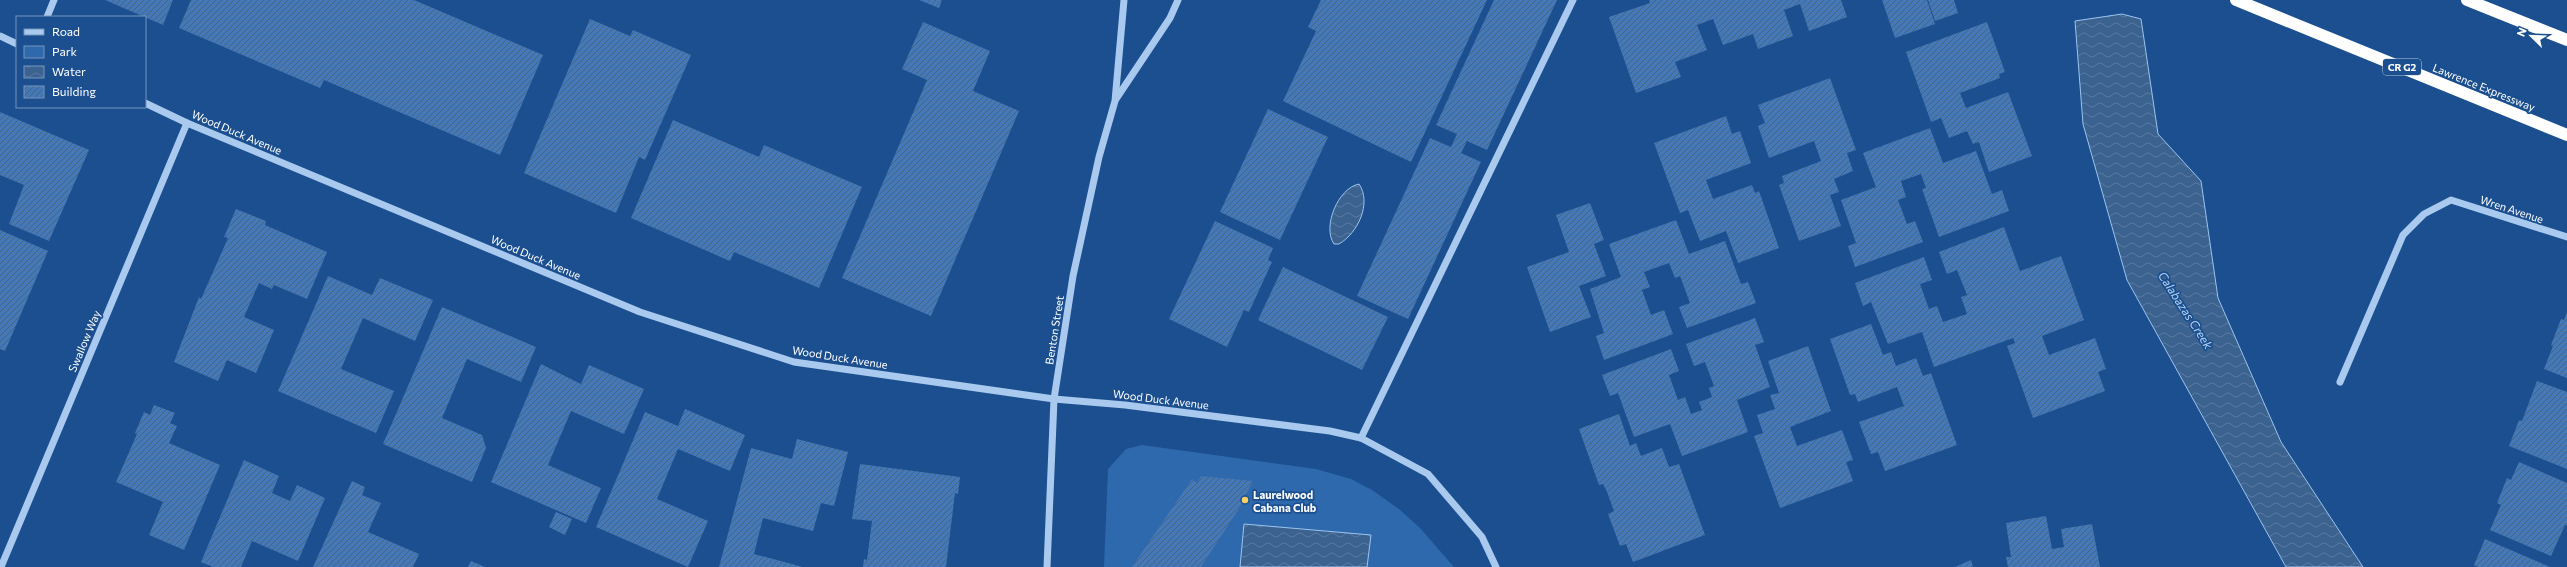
<svg xmlns="http://www.w3.org/2000/svg" width="2567" height="567" font-family="Commissioner,sans-serif">
  <style>
    .park { fill: #2e69ad }
    .water { fill: url(#water-waves); stroke: #9cc4f0 }
    .building { fill: url(#building-hatch) }
    .lines { fill: none; stroke-linecap: round; stroke-linejoin: round }
    .minor { stroke: #a9c9ee; stroke-width: 7 }
    .highway { stroke: #fff; stroke-width: 12 }
    .poi-dot { fill: #ffd166; stroke: #1b4f8f; stroke-width: 1.5 }
    .labels { text-anchor: middle; dominant-baseline: central; stroke-width: 3.5; stroke-linejoin: round; paint-order: stroke }
    .shield { fill: #1b4f8f; stroke: #bbcadd; stroke-width: 1 }
    .shield-label { font-size: 10px; font-weight: bold; fill: #fff }
    .street-label { font-size: 11px; fill: #fff; stroke: #1b4f8f }
    .poi-label { font-size: 11px; font-weight: bold; fill: #fff; stroke: #1b4f8f; text-anchor: start }
    .water-label { font-size: 12px; font-style: italic; fill: #b5d3f5; stroke: #1b4f8f }
  </style>
  <defs>
    <pattern id="water-waves" width="16" height="10" patternUnits="userSpaceOnUse"><rect width="16" height="10" fill="#3c6290"/><path d="M0 5q4-4 8 0t8 0" fill="none" stroke="#597aa1"/></pattern>
    <pattern id="building-hatch" width="6" height="6" patternUnits="userSpaceOnUse"><rect width="6" height="6" fill="#4478b7"/><path d="M-1 1l2-2M0 6l6-6M5 7l2-2" fill="none" stroke="#486282"/></pattern>
  </defs>
  <rect width="100%" height="100%" fill="#1b4f8f"/>
  <polygon class="park" points="1142,445 1316,469 1351,479 1372,490 1399,509 1420,528 1454,567 1104,567 1108,469 1126,449"/>
  <g class="water">
    <polygon points="2122,14 2141,19 2158,134 2201,181 2218,298 2281,442 2363,567 2286,567 2127,280 2083,124 2075,21"/>
    <path d="M1359,184C1372,203 1358,233 1339,244H1334C1322,227 1338,188 1359,184Z"/>
    <polygon points="1244,524 1371,535 1367,567 1240,567"/>
  </g>
  <g class="building">
    <polygon points="105,0 173,0 163,25"/>
    <polygon points="191,0 414,0 543,55 500,155 324,80 320,88 179,28"/>
    <polygon points="919,0 942,0 939,8"/>
    <polygon points="1321,0 1487,0 1411,162 1283,101 1316,31 1308,27"/>
    <polygon points="1494,0 1557,0 1487,150 1467,141 1461,153 1481,162 1408,319 1357,296 1430,138 1451,147 1457,134 1436,125"/>
    <polygon points="1649,0 1841,0 1847,17 1809,31 1800,4 1784,10 1793,36 1758,49 1753,34 1723,45 1713,19 1697,25 1707,50 1675,62 1681,77 1636,93 1609,17 1650,3"/>
    <polygon points="1882,0 1927,0 1935,24 1895,38"/>
    <polygon points="1928,0 1954,0 1958,13 1935,21"/>
    <polygon points="590,19 630,36 633,30 691,55 645,160 639,157 616,213 524,173"/>
    <polygon points="923,22 990,51 973,91 1019,111 931,316 842,278 927,80 902,69"/>
    <polygon points="1987,22 2005,72 1999,74 2000,78 1960,93 1966,108 2008,92 2032,156 1989,172 1979,142 1973,144 1967,131 1949,138 1941,118 1931,122 1906,52"/>
    <polygon points="1830,78 1856,150 1847,153 1853,171 1834,179 1839,192 1830,195 1841,226 1799,241 1779,185 1784,183 1782,176 1821,161 1814,141 1769,158 1758,126 1765,123 1758,105"/>
    <polygon points="1268,109 1328,137 1280,240 1220,212"/>
    <polygon points="0,112 89,150 49,241 9,224 24,185 0,175"/>
    <polygon points="1726,116 1732,134 1740,131 1751,163 1706,180 1713,199 1752,185 1755,193 1759,191 1779,248 1738,263 1726,231 1700,241 1688,210 1680,213 1654,143"/>
    <polygon points="673,120 759,157 764,145 862,187 819,288 734,252 730,261 631,218"/>
    <polygon points="1930,128 1943,163 1976,151 1992,194 2002,190 2009,211 1939,237 1922,189 1926,188 1921,174 1901,181 1906,197 1898,200 1907,224 1915,221 1923,242 1855,267 1848,246 1856,243 1841,200 1876,187 1863,153"/>
    <polygon points="1590,203 1604,240 1594,244 1606,276 1579,286 1591,317 1550,332 1527,267 1569,252 1556,215"/>
    <polygon points="236,209 266,221 265,225 327,252 307,299 274,285 272,289 259,283 244,317 274,330 256,373 227,360 218,381 174,362 199,297 201,299 228,238 224,237"/>
    <polygon points="1676,220 1689,254 1725,241 1741,284 1748,282 1756,303 1687,328 1679,307 1690,303 1680,276 1675,278 1669,263 1644,272 1650,287 1642,290 1651,315 1664,310 1673,334 1604,360 1596,336 1604,333 1590,289 1621,277 1609,244"/>
    <polygon points="1215,221 1273,248 1268,260 1272,262 1249,312 1244,310 1227,347 1169,319"/>
    <polygon points="2004,227 2020,271 2061,256 2084,320 2042,336 2049,355 2095,338 2106,369 2098,372 2105,391 2033,418 2007,346 2015,343 2013,338 1934,367 1922,332 1888,344 1871,302 1863,306 1855,283 1924,257 1932,280 1920,284 1929,309 1937,306 1943,322 1967,314 1961,297 1967,295 1957,270 1947,274 1939,252"/>
    <polygon points="0,230 48,251 5,351 0,349"/>
    <polygon points="1283,267 1388,317 1362,370 1258,320"/>
    <polygon points="328,276 372,295 380,278 433,300 415,341 363,318 341,369 394,391 376,433 278,391"/>
    <polygon points="442,307 536,347 521,382 467,359 442,418 482,435 486,448 472,482 383,444"/>
    <polygon points="2567,312 2567,378 2544,369 2553,346 2551,345 2561,319 2564,320"/>
    <polygon points="1755,318 1764,342 1755,345 1770,387 1737,400 1748,432 1682,456 1670,424 1634,437 1618,393 1610,396 1602,375 1671,349 1679,371 1669,375 1678,400 1685,397 1691,414 1702,410 1699,402 1712,397 1709,388 1714,386 1705,362 1694,366 1686,344"/>
    <polygon points="1871,324 1883,355 1891,352 1896,366 1916,358 1923,376 1931,373 1957,445 1885,471 1878,452 1871,454 1859,422 1904,406 1897,387 1858,402 1855,394 1850,395 1830,339"/>
    <polygon points="1808,346 1831,411 1790,427 1797,446 1842,430 1853,460 1846,462 1853,481 1780,508 1754,436 1763,433 1757,415 1775,409 1770,395 1779,393 1768,361"/>
    <polygon points="541,364 581,384 589,365 644,389 624,434 571,411 548,465 601,488 586,523 491,482"/>
    <polygon points="2537,381 2567,392 2567,469 2509,446 2519,420 2522,421"/>
    <polygon points="154,405 175,413 170,423 177,426 169,443 220,465 184,550 149,535 163,502 116,482 137,434 135,433 144,412 150,415"/>
    <polygon points="685,409 745,435 730,471 678,449 657,499 708,521 688,567 596,527 645,412 678,426"/>
    <polygon points="1619,414 1630,446 1636,443 1641,456 1662,448 1669,467 1679,464 1705,535 1633,562 1626,544 1620,546 1608,514 1614,511 1607,492 1603,484 1599,485 1579,429"/>
    <polygon points="797,439 848,452 834,506 821,503 813,531 763,518 754,554 803,567 719,567 751,448 792,459"/>
    <polygon points="244,460 279,476 272,493 290,501 297,485 325,498 298,561 252,541 241,567 213,567 201,562"/>
    <polygon points="2519,462 2567,483 2567,526 2565,525 2551,556 2490,530 2501,505 2497,503 2507,478 2511,480"/>
    <polygon points="860,464 960,477 958,494 955,493 946,567 863,567 864,559 867,560 872,521 852,519"/>
    <polygon points="1201,476 1253,481 1238,510 1201,567 1132,567 1192,479 1197,483"/>
    <polygon points="352,481 365,487 362,495 381,503 368,532 419,554 413,567 313,567"/>
    <polygon points="556,512 572,519 565,535 549,527"/>
    <polygon points="2046,516 2052,549 2064,547 2061,529 2092,524 2100,567 2008,567 2006,557 2011,557 2006,523"/>
    <polygon points="2485,539 2550,567 2478,567 2474,565"/>
    <polygon points="1971,560 1973,567 1955,567"/>
    <polygon points="471,561 485,567 468,567"/>
  </g>
  <g class="lines">
    <g class="minor">
      <polyline points="47,17 54,0"/>
      <polyline points="0,36 17,44"/>
      <polyline points="1116,99 1170,18 1178,0"/>
      <polyline points="145,103 187,123 640,312 794,362 1054,399 1125,405 1330,431 1361,438 1428,474 1482,537 1496,567"/>
      <polyline points="2340,382 2403,235 2424,214 2451,200 2567,237"/>
      <polyline points="1361,438 1573,0"/>
      <polyline points="1,567 187,123"/>
      <polyline points="1047,567 1054,399 1073,276 1099,157 1115,101 1124,0"/>
    </g>
    <g class="highway">
      <polyline points="2236,0 2567,135"/>
      <polyline points="2467,0 2567,40"/>
    </g>
  </g>
  <circle class="poi-dot" cx="1245" cy="500" r="4"/>
  <g class="labels">
    <rect class="shield" x="2383" y="59" width="38" height="16" rx="3"/>
    <g class="shield-label">
      <text x="2402" y="67">CR G2</text>
    </g>
    <g class="street-label">
      <text transform="translate(2484 87) rotate(22)">Lawrence Expressway</text>
      <text transform="translate(237 132) rotate(23)">Wood Duck Avenue</text>
      <text transform="translate(2512 209) rotate(18)">Wren Avenue</text>
      <text transform="translate(536 257) rotate(23)">Wood Duck Avenue</text>
      <text transform="translate(1054 330) rotate(-81)">Benton Street</text>
      <text transform="translate(84 341) rotate(-67)">Swallow Way</text>
      <text transform="translate(840 357) rotate(9)">Wood Duck Avenue</text>
      <text transform="translate(1161 399) rotate(7)">Wood Duck Avenue</text>
    </g>
    <g class="poi-label">
      <text x="1253" y="494">Laurelwood<tspan x="1253" dy="13">Cabana Club</tspan></text>
    </g>
    <g class="water-label">
      <text transform="translate(2186 310) rotate(57)">Calabazas Creek</text>
    </g>
  </g>
  <rect x="16" y="16" width="130" height="92" fill="#1b4f8f" stroke="#7695bc"/>
  <rect x="24" y="29" width="20" height="6" fill="#a9c9ee" stroke="#7695bc"/>
  <text x="52" y="36" font-size="12" fill="#ffffff">Road</text>
  <rect x="24" y="46" width="20" height="12" fill="#2e69ad" stroke="#7695bc"/>
  <text x="52" y="56" font-size="12" fill="#ffffff">Park</text>
  <rect x="24" y="66" width="20" height="12" fill="url(#water-waves)" stroke="#7695bc"/>
  <text x="52" y="76" font-size="12" fill="#ffffff">Water</text>
  <rect x="24" y="86" width="20" height="12" fill="url(#building-hatch)" stroke="#7695bc"/>
  <text x="52" y="96" font-size="12" fill="#ffffff">Building</text>
  <g transform="translate(2531 36) rotate(293)" stroke="#1b4f8f" stroke-width="3" paint-order="stroke">
  <path d="M0-3L7 15L0 10L-7 15Z" fill="#ffffff"/>
  <text y="-6" font-size="11" font-weight="bold" text-anchor="middle" fill="#ffffff">N</text>
  </g>
</svg>
